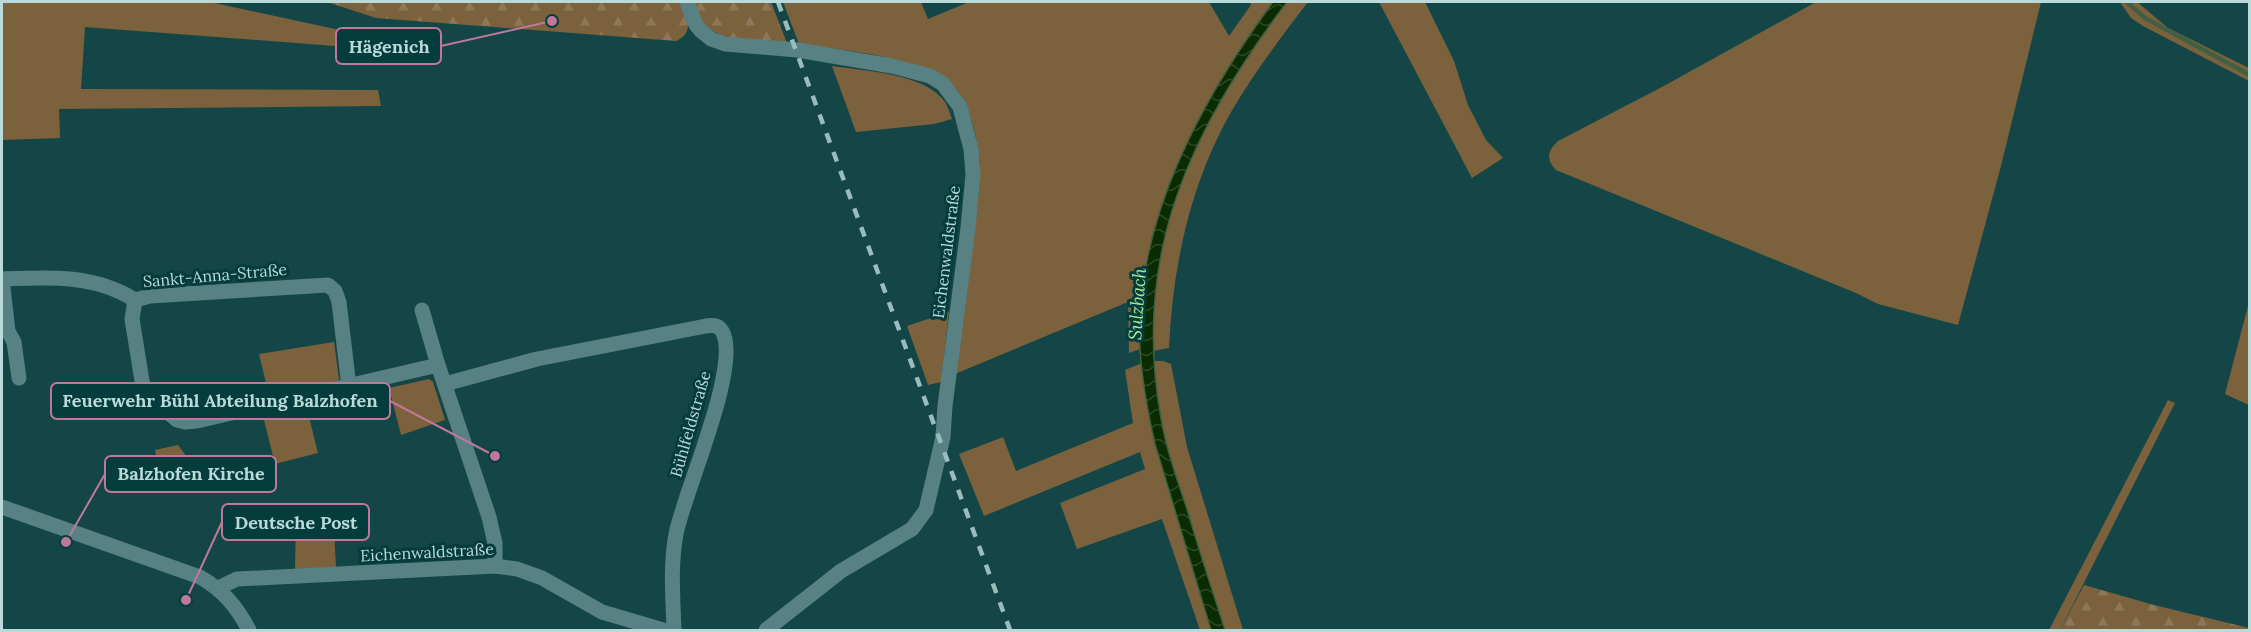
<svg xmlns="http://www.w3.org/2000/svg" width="2251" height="632" font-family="Lora,serif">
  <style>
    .green { fill: #7b623c }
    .forest { fill: url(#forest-firs) }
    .water { fill: url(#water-waves); stroke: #406041; stroke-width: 1.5 }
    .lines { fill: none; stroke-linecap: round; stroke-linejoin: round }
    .stream { stroke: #406041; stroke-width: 4.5 }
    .minor { stroke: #578182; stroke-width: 15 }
    .rail { stroke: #9abcbd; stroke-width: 4.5; stroke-dasharray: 10 10; stroke-linecap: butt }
    .labels { text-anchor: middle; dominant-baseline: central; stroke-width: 6; stroke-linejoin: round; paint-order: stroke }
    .street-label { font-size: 16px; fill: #bad9d9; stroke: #053c3d }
    .water-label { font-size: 18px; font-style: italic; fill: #a8e890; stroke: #053c3d }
    .leader { fill: none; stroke: #be789a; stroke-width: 2 }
    .callout-dot { fill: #be789a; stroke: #053c3d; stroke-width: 2 }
    .callout { fill: #053c3d; stroke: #be789a; stroke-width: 2 }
    .callout-label { font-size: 18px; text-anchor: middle; font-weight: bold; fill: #bad9d9 }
  </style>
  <defs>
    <pattern id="forest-firs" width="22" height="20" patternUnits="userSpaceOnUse" patternTransform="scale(1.5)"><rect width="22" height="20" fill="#7b623c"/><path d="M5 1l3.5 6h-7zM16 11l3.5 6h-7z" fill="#8c7858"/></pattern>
    <pattern id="water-waves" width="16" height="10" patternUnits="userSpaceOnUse" patternTransform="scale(1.5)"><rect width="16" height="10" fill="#0b2c00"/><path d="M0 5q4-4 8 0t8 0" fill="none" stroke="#2c4a25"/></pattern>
  </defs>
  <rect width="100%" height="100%" fill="#144647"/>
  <g class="green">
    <polygon points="2,2 210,2 372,37 374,49 85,27 81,89 378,90 381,106 59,109 60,138 2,140"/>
    <path d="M783,2H921L928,19L969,2H1209L1229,36L1251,5L1250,2H1273C1193,111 1143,212 1140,349L1129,353L1128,302L955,374C961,329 967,284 973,238C976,215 982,180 979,156C977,136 968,99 952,85C918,55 844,51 799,44Z"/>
    <path d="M1287,2H1308C1278,41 1238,94 1217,139C1186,204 1172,277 1169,348L1153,351C1153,336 1152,320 1153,306C1164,187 1217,94 1287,2Z"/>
    <polygon points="1379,2 1425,2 1454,61 1468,105 1486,140 1503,158 1472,178"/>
    <path d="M1816,2H2041L2001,166L1958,325L1878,304L1856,293L1556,170C1546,160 1547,151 1558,141L1662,87Z"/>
    <polygon points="2120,2 2137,2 2168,28 2249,68 2249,81 2143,26 2131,18"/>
    <path d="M832,66C865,71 924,73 945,102C948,107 950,114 952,119L934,124L856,132Z"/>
    <polygon points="2249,302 2249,405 2225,394"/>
    <polygon points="949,312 941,382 928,385 907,326"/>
    <polygon points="334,342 339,379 333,387 270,400 259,354"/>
    <polygon points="1154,361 1163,361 1171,364 1187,447 1243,630 1225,630 1169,455 1160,416"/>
    <polygon points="1142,363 1149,418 1155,444 1211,630 1200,630 1162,519 1077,549 1060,503 1145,469 1140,452 984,516 959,454 1003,437 1016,471 1133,423 1125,370"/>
    <polygon points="429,379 433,382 445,420 401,435 389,388"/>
    <polygon points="2168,400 2175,403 2060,630 2049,630"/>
    <polygon points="306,405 318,453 275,464 263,416"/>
    <polygon points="178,445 206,483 162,492 155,450"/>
    <polygon points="333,511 336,568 295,569 296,514"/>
  </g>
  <g class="forest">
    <path d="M327,2H681C687,17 695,33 676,41L376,18Z"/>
    <path d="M691,2H771L787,43C766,41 731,42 713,31C702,25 696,13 691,2Z"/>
    <polygon points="2084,585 2154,605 2249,628 2249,630 2060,630"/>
  </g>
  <path class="water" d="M1273,2H1287C1191,129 1131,254 1161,418C1166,449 1177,479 1187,509C1199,550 1212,590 1225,630H1211L1155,444C1148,413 1142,381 1140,349C1134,222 1201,100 1273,2Z"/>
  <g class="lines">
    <polyline class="stream" points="2127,2 2145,18 2250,75"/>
    <g class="minor">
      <polyline points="687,2 696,25 701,31 711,39 725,44 797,50 892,66 930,76 943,84 960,107 971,149 973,175 968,228 945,406 943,437 926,510 912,529 841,571 766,630"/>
      <path d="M2,279C48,277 94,274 135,300L150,296L328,285L335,291L339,302L349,387"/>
      <polyline points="2,279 8,331 14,342 19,378"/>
      <polyline points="135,300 132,319 143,387 150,397 177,420 185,422 197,421 438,365"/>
      <polyline points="422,310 438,365 489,517 495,543 495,566"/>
      <path d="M445,384L537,359L706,326C712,325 719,325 722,331C742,365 684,492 676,534C670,566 673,598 674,630"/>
      <path d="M2,507L200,577C223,590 237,607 249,630"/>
      <polyline points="218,588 237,579 495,566 517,569 542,578 602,612 663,630"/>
    </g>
    <polyline class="rail" points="778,2 1010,630"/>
  </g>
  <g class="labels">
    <g class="street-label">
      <text transform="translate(946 252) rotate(-83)">Eichenwaldstraße</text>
      <text transform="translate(215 275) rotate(-5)">Sankt-Anna-Straße</text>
      <text transform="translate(690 424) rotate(-74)">Bühlfeldstraße</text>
      <text transform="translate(427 552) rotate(-3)">Eichenwaldstraße</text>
    </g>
    <g class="water-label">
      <text transform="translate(1137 304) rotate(-86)">Sulzbach</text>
    </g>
  </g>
  <path class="leader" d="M552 21L441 46M495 456L390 401M66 542L105 474M186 600L222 522"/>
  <g class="callout-dot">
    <circle cx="552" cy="21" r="6"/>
    <circle cx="495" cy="456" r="6"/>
    <circle cx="66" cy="542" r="6"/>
    <circle cx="186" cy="600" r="6"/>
  </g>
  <g class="callout">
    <rect x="336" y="28" width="105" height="36" rx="6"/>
    <rect x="51" y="383" width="339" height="36" rx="6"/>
    <rect x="105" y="456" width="171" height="36" rx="6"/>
    <rect x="222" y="504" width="147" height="36" rx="6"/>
  </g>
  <g class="callout-label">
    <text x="389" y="53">Hägenich</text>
    <text x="220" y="407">Feuerwehr Bühl Abteilung Balzhofen</text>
    <text x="191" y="480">Balzhofen Kirche</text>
    <text x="296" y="529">Deutsche Post</text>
  </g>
  <rect width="2251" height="632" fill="none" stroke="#bad9d9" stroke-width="6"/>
</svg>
